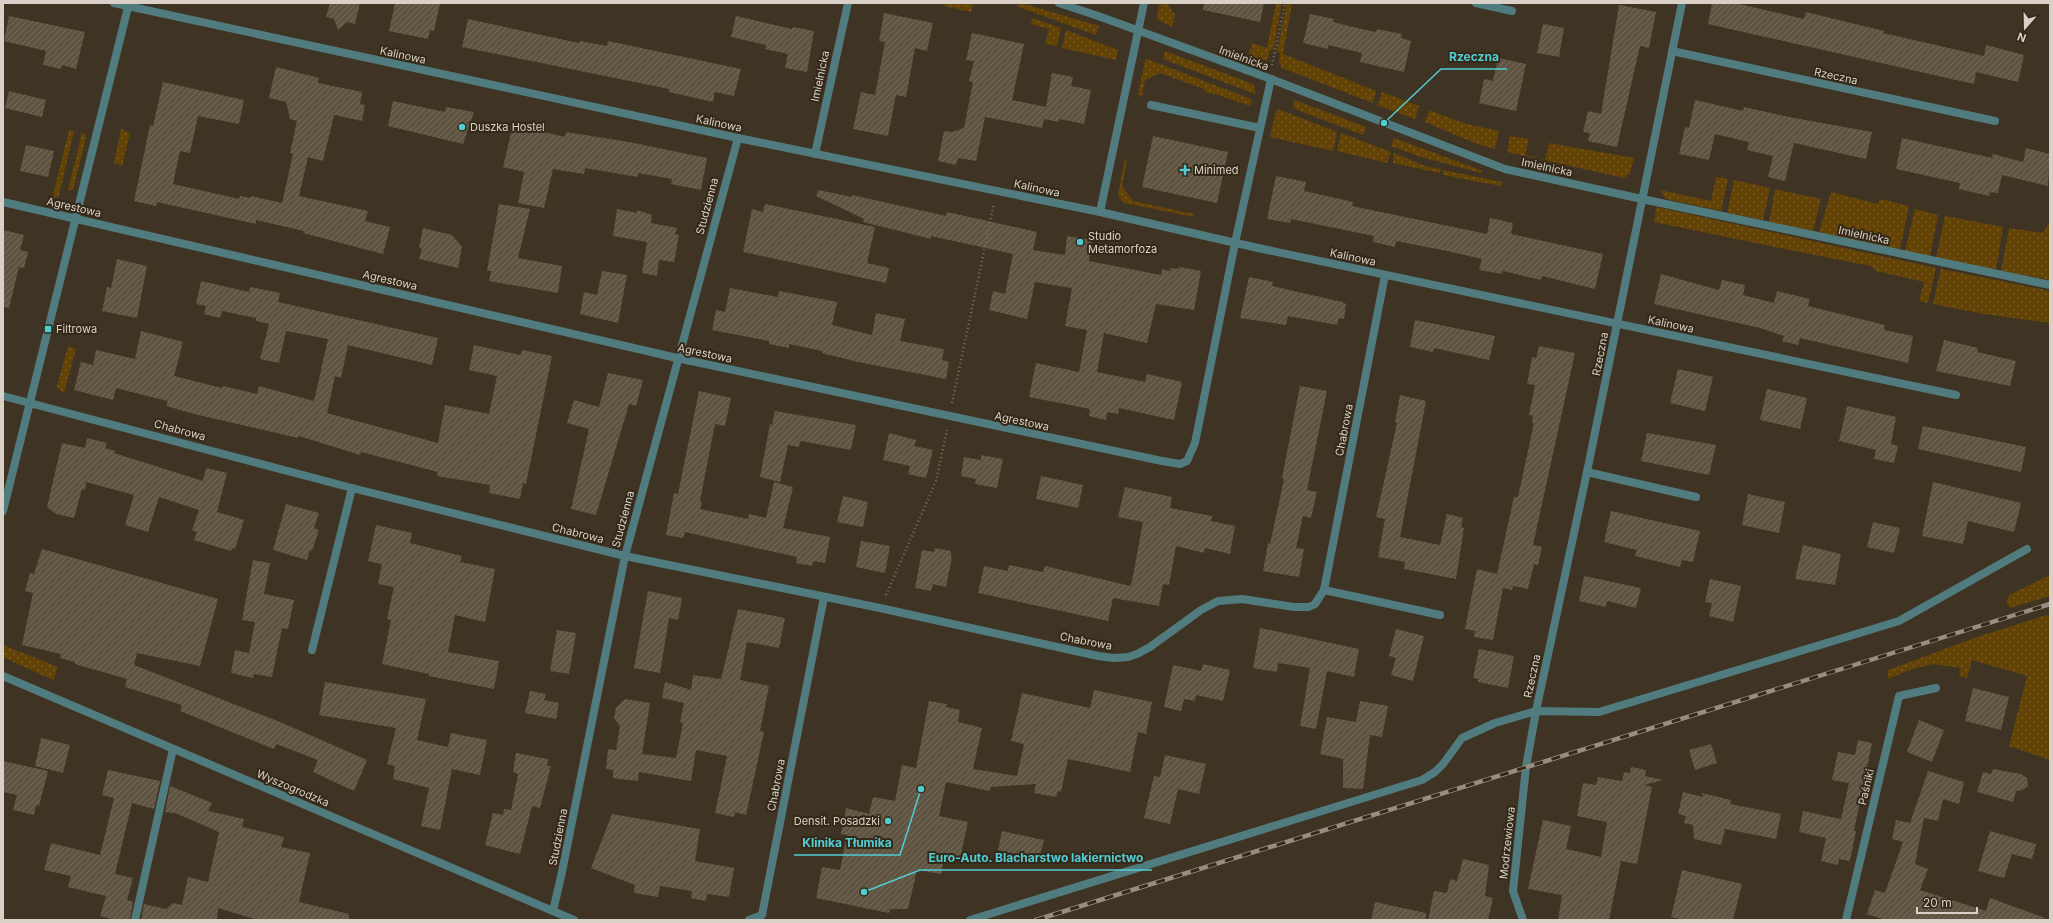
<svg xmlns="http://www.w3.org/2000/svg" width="2053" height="923" font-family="Inter,sans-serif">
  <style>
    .grass { fill: url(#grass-dots) }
    .building { fill: url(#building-hatch) }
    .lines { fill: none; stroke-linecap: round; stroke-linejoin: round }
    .path { stroke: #7a6f61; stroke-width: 2.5; stroke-dasharray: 1 3; stroke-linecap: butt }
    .service { stroke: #517c7f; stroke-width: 8 }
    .pedestrian { stroke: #517c7f; stroke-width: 8 }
    .minor { stroke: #517c7f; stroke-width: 8 }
    .tertiary { stroke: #517c7f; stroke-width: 8 }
    .rail-casing { stroke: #978e81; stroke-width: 4.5 }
    .rail { stroke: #342919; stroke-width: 3; stroke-dasharray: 9; stroke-linecap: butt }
    .poi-dot { fill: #51ccd3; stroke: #342919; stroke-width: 1.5 }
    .labels { text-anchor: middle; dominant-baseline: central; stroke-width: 4; stroke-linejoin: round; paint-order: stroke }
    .street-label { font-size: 11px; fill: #d9d1c7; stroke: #342919 }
    .poi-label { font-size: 11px; fill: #d9d1c7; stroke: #342919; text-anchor: start }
    .leader { fill: none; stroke: #51ccd3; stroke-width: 1.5 }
    .callout-dot { fill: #51ccd3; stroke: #342919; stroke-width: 1.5 }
    .callout-label { font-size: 12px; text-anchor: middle; font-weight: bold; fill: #51ccd3; stroke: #342919; stroke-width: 4; stroke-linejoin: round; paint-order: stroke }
  </style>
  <defs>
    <pattern id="grass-dots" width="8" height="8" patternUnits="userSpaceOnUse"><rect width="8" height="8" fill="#634206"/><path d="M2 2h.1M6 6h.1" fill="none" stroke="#795c29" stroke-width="1.8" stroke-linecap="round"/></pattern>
    <pattern id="building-hatch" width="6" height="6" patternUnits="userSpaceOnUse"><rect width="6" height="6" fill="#5f5341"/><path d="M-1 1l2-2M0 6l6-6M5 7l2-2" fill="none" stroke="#756b5b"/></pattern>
  </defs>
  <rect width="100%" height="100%" fill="#3f3323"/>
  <g class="grass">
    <polygon points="945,3 973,3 971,12 944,6"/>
    <polygon points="1021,3 1099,26 1096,35 1016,6"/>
    <polygon points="1159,3 1167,3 1175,15 1172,27 1157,19"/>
    <polygon points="1276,3 1282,3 1273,50 1270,50 1268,58 1264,61 1249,55 1252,43 1267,48"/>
    <polygon points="1287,3 1292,3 1283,54 1376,91 1373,103 1282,68 1279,62 1280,53 1277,52"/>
    <polygon points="1032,18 1061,28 1057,46 1045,44 1049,29 1031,24"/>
    <polygon points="1066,30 1118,50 1116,60 1062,48"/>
    <polygon points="1165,51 1253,84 1255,88 1255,94 1163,59"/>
    <polygon points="1147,59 1251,99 1252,102 1250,106 1215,94 1205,92 1204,89 1160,73 1145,80 1142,96 1138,95 1145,60"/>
    <polygon points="1382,92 1419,106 1415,119 1377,105"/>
    <polygon points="1295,100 1366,127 1363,135 1295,109 1293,106"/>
    <polygon points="1278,109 1337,132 1333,151 1270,137 1275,114"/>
    <polygon points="1429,110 1463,123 1499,131 1495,149 1477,144 1425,122"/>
    <polygon points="121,129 130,133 122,166 114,163"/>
    <polygon points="69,130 74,131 59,196 52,199"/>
    <polygon points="82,133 85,134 86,138 73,190 68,190"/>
    <polygon points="1341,133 1391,152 1387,163 1337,151"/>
    <polygon points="1510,136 1529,139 1525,155 1545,160 1549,143 1634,158 1630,173 1624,178 1507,152"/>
    <polygon points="1394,138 1483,171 1481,173 1421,157 1391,146"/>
    <polygon points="1394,153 1425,166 1441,169 1440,173 1393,163"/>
    <polygon points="1125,159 1127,160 1122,186 1133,201 1194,214 1194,217 1124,203 1120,199 1118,194"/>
    <polygon points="1443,170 1502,182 1501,186 1443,175"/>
    <polygon points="1716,177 1728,179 1721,211 1666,199 1660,190 1711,201"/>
    <polygon points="1734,180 1770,188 1763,220 1727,213"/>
    <polygon points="1775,189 1821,199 1813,231 1769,222"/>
    <polygon points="1831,192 1878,204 1880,199 1909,206 1900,250 1819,232"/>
    <path d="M1656,207L1936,268L1928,303L1919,301L1924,282L1876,271L1871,266C1798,252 1726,237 1654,222Z"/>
    <polygon points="1915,209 1938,215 1930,257 1905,251"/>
    <polygon points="1945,216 2003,227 1996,270 1936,258"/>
    <polygon points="2050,221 2050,280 2001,271 2009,228 2043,233"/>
    <polygon points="1941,269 2050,291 2050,323 1984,314 1933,304"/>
    <polygon points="68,346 76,349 64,393 59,390 57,386"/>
    <polygon points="2050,575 2050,596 2010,608 2006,602 2009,595"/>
    <polygon points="2050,614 2050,760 2009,746 2027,676 1972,660 1967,678 1959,676 1961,668 1933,664 1909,670 1888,679 1888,670 1977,637"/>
    <polygon points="3,645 58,667 53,680 3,657"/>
  </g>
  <g class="building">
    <polygon points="330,3 360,3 355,24 347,22 338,30 334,19 326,17"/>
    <polygon points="395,3 440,3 434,31 430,30 428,39 389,31"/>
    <polygon points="1204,3 1264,3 1260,22 1203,10"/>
    <polygon points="1712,3 1735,3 1804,19 1806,12 1884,31 1883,33 1984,56 1986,45 2024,55 2018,82 1976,72 1974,84 1708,24"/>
    <polygon points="1619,5 1656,12 1649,48 1640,46 1617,147 1588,141 1590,133 1583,132 1588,111 1601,114"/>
    <polygon points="884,13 933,23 927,51 915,48 906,97 896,95 888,136 853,129 861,92 875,95 885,42 879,41"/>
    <polygon points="1310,14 1334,19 1333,22 1357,28 1376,32 1377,29 1402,34 1401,38 1411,41 1404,72 1360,62 1362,53 1328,45 1328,49 1303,43"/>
    <polygon points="9,16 85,32 76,69 62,65 61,69 43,65 46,51 4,41"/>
    <polygon points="736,16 792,29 793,27 814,31 807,72 785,68 788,54 765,49 766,45 731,37"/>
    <polygon points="468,19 579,43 580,41 607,46 608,41 741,69 734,96 715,92 713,102 669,92 669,89 462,47"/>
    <polygon points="1543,24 1564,28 1559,57 1537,53"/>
    <polygon points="972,33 1024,44 1012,100 1046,107 1052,73 1073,77 1071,86 1091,90 1084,124 1065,120 1059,119 1059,122 1044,119 1042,128 985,117 976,161 958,158 956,165 938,161 944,131 952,132 964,128 973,82 969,81 974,61 966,60"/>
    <polygon points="1498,58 1526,64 1516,111 1479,103 1484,79 1493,81"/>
    <polygon points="276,67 319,78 318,83 362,92 360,104 365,105 362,121 334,115 323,161 308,157 299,196 368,211 365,221 390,227 383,254 303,233 304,231 256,220 256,224 157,202 156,206 134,201 150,125 153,126 163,82 244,100 239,124 198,116 190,153 180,151 173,184 239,199 240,196 251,198 251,196 282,203 293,154 290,153 297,121 290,119 286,102 269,98"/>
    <polygon points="9,91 46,100 42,117 5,108"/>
    <polygon points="1695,100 1743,111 1744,107 1789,117 1872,132 1866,159 1794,143 1785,181 1768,177 1773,156 1747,150 1749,142 1715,134 1709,160 1679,154 1685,127 1689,128"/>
    <polygon points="393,101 445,112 446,107 474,112 463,144 388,126"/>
    <polygon points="513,125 565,137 566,132 629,142 707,158 701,190 671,184 672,179 638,173 638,177 585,168 584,174 553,169 544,208 518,203 524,172 503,167"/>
    <polygon points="1153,136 1228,152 1217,203 1142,187"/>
    <polygon points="1902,138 1992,158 1993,154 2023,162 2026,148 2050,154 2048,186 2002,175 1998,193 1990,192 1989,196 1959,189 1960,183 1896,169"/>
    <polygon points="26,145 54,151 48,177 20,171"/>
    <polygon points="1276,176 1306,182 1304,191 1353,202 1352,206 1487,234 1490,218 1513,223 1511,234 1603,254 1595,289 1542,276 1541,280 1503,271 1502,274 1479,270 1482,259 1447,251 1396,241 1395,247 1373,242 1374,236 1291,219 1290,223 1267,219"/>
    <polygon points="818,190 852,197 852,195 946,216 947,212 1037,232 1033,250 1065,255 1067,236 1092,240 1089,261 1161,275 1162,269 1170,271 1171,268 1178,269 1179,267 1201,271 1194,310 1156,304 1147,343 1104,333 1097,372 1145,382 1147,374 1182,382 1174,420 1119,408 1118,414 1107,412 1106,420 1089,416 1090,409 1029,397 1036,363 1079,372 1087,330 1065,326 1072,288 1035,282 1027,319 989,310 993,291 1005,294 1013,254 931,236 931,239 863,222 864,219 816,196"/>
    <polygon points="499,204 530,209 518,258 562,266 558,293 489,281 491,271 487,271"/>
    <polygon points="765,204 875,227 867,263 889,268 886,283 743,252 752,209 763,212"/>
    <polygon points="617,209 637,213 637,210 652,215 651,223 677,228 675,234 679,235 674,262 659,260 657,276 642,273 647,242 613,236"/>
    <polygon points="423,228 452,235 462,247 458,268 419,259 422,249 419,248"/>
    <polygon points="3,230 24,235 20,250 28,252 24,268 19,267 9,308 3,307"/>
    <polygon points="117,259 147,266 137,318 102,311 107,287 111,288"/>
    <polygon points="602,271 627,275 618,323 580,314 584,292 597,295"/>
    <polygon points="1661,274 1719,290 1722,280 1745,285 1743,295 1774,303 1777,291 1810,299 1808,306 1885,325 1884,330 1913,336 1908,363 1800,338 1798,345 1782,341 1784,336 1760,328 1654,304"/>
    <polygon points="1249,277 1273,282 1272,286 1342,302 1346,304 1344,319 1339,318 1337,325 1288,316 1286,325 1240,318"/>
    <polygon points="201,281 249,292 250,287 280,293 278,302 438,338 432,365 348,345 341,378 335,376 327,413 438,443 445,405 489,414 497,376 469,370 474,345 521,355 522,350 552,356 526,484 523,483 520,499 489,493 490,485 437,476 438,472 361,452 360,455 299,436 298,438 194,414 166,406 168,401 143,395 116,388 113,400 74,390 81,362 93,365 96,350 135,359 141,331 183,342 174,376 222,388 223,386 257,394 259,386 314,401 328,339 286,331 279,363 260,359 269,324 256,321 256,318 222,311 220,318 204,314 206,306 196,304"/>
    <polygon points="730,288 778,297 779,291 837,302 832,325 872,335 876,313 905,319 900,341 944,349 942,360 949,362 946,379 858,362 822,353 822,351 789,344 789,348 769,344 769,341 712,330 716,310 725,312"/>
    <polygon points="1415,320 1495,336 1489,360 1434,348 1433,352 1410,347"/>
    <polygon points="1944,340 1978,348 1977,352 2016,361 2010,386 1936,371"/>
    <polygon points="1539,346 1575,353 1533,545 1542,547 1538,565 1534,564 1528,589 1513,586 1512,590 1503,588 1493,640 1474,637 1475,631 1465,629 1477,569 1497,574 1514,497 1518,497 1534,423 1532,423 1533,416 1529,415 1535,385 1527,384 1532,357 1536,358"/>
    <polygon points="1678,369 1713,377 1705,411 1670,403"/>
    <polygon points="608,373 643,380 636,406 629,404 596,515 571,509 589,429 567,423 574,400 599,407"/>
    <polygon points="1300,386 1327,391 1307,490 1317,492 1311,518 1303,516 1296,548 1304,549 1299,577 1263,571 1268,543 1270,544 1284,479 1282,478"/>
    <polygon points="1767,389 1807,398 1800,429 1760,420"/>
    <polygon points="699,391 731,398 725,426 715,424 700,501 702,502 700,509 748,519 749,514 766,518 774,482 793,487 783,528 830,537 825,563 813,561 812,566 796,563 797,557 685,532 683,538 666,535 674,493 678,494"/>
    <polygon points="1400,395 1426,401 1400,537 1440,545 1447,514 1463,518 1461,527 1464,528 1456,579 1404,569 1405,562 1378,557 1385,519 1376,517 1397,423 1395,422"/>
    <polygon points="1847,406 1896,417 1891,444 1898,446 1894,463 1874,459 1876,450 1839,441"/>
    <polygon points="775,411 856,425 851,450 800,441 799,447 788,445 780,482 760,477 770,424 772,425"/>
    <polygon points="1923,426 2026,447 2021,472 1918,449"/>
    <polygon points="889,433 916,440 914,446 933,450 926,478 908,474 910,466 883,460"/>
    <polygon points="1647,433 1716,445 1709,475 1641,461"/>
    <polygon points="87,438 107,443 105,448 115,451 114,453 203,481 206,468 227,473 217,512 244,520 235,549 232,548 231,551 194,540 197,532 192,530 199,510 159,497 148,532 125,525 134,495 86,482 85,490 82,489 74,518 56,514 47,507 62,443 85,448"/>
    <polygon points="981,455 1003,459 997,488 975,484 976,479 961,476 964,457 981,460"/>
    <polygon points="1041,476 1083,485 1078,508 1036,499"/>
    <polygon points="1933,482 2021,503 2014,532 1968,521 1963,544 1922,536"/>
    <polygon points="1125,487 1172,497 1170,508 1212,516 1211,521 1235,526 1230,554 1205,548 1204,553 1176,546 1169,585 1163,584 1159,606 1113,598 1108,621 978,593 984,566 1008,571 1009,565 1043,572 1045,566 1131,586 1143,522 1118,517"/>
    <polygon points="1748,494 1785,502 1779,533 1742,525"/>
    <polygon points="843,496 868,502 863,527 837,522"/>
    <polygon points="286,504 319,513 314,528 319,530 312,551 310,550 307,560 273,550"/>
    <polygon points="1611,511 1700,531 1693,562 1682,560 1680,567 1635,556 1637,550 1604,542"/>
    <polygon points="1873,522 1900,528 1894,553 1867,547"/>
    <polygon points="376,525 412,533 410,543 462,556 460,562 495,569 485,622 455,615 448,652 499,661 494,689 429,676 429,674 382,664 391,620 387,619 394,587 378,584 382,564 368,561"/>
    <polygon points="861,541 890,546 885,573 856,567"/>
    <polygon points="1803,545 1841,554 1835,585 1795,579"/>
    <polygon points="935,548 951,551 951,557 952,557 946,587 933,584 931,591 915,588 922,550 934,552"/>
    <polygon points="42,549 218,599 200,666 137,653 134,665 280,722 367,760 354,791 313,772 318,760 276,744 274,749 180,711 182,705 125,687 127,679 75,664 75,662 60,658 61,654 22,645 33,593 25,591 30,573 34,574"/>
    <polygon points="253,560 270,563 264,594 294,600 288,629 282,628 272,677 254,674 253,678 231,673 235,650 249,653 255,622 242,620"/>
    <polygon points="1584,576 1641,588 1636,608 1607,601 1606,607 1579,601"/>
    <polygon points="1710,579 1741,586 1733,622 1709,616 1712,603 1705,602"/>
    <polygon points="648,591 682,598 678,620 669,618 660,673 634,668"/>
    <polygon points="738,609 785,618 779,648 747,642 740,680 769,686 760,731 764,732 746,815 735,812 734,817 715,813 727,756 696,750 691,781 639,772 638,781 613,778 613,770 606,769 608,749 616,750 620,726 614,718 616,708 625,699 650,703 642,754 676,758 683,723 680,722 684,703 662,698 665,682 691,690 693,675 721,679"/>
    <polygon points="1260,628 1359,649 1354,677 1327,671 1316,729 1300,726 1310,668 1278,663 1277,672 1253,668"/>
    <polygon points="1396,629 1424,636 1413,681 1391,675 1396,658 1389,656"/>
    <polygon points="557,630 576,633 569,674 550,671"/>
    <polygon points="1479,649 1514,656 1508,688 1478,682 1478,679 1473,678"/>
    <polygon points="1203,664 1230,670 1223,701 1196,695 1195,701 1184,699 1181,711 1164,707 1173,665 1201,671"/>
    <polygon points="325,682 426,699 417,740 448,747 451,733 487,740 480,775 452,769 440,830 421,826 429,788 393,779 395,766 387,764 396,728 319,715"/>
    <polygon points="1973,688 2009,697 2001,730 1965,721"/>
    <polygon points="1094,690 1152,702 1146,734 1138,732 1130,772 1068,759 1061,792 1058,791 1056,797 1034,793 1036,784 991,787 990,791 946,782 939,816 968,822 960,859 945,856 941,874 917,870 908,909 890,909 889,913 816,898 822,867 840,870 847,835 841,834 846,808 869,814 873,797 895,801 902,765 916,768 929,701 947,704 946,707 960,710 958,722 982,728 973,769 1017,776 1024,744 1011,741 1022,693 1090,708"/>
    <polygon points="530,691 546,694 544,700 559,703 556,719 525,713"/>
    <polygon points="1360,701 1388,706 1382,737 1370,735 1363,789 1343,788 1343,759 1320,754 1327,717 1356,722"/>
    <polygon points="1919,720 1944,730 1932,762 1907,752"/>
    <polygon points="41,738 70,745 63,773 35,766"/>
    <polygon points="1858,740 1872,743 1854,831 1856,831 1850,861 1839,859 1838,865 1821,861 1826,838 1799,832 1803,811 1841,819 1849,783 1832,780 1838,752 1855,755"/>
    <polygon points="1711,744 1717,763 1695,770 1689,750"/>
    <polygon points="516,753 548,759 547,766 551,766 540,808 532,806 520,854 485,845 493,813 503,815 504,809 511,810 518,774 513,772"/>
    <polygon points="1165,755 1206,764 1199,794 1178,789 1170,824 1144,818 1154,776 1160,777"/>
    <polygon points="3,761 48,771 39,806 36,805 34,815 13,810 17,795 3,792"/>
    <polygon points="1631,767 1646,770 1645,776 1663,780 1644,785 1652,787 1637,864 1621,861 1609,920 1558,920 1562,895 1528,889 1543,820 1571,826 1566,849 1601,857 1607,822 1577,816 1583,783 1596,785 1598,777 1622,781 1624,772 1630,773"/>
    <polygon points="1993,769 2021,774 2027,778 2028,786 2023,790 2016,791 2013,802 1977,792 1983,772 1991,774"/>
    <polygon points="108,770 160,781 154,809 132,803 115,874 133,878 127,900 133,902 130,920 116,920 100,916 106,896 68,887 71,876 44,870 51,843 100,855 114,798 102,795"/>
    <polygon points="1928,771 1964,782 1959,804 1943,799 1938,821 1924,818 1915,864 1928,869 1920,890 1986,911 1990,898 2045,918 2044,920 1885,920 1867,914 1875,890 1885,893 1903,842 1892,839 1896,820 1910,823"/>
    <polygon points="170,786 212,803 208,811 244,819 242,827 284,837 281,847 310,853 299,902 349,914 349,920 258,920 218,908 217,920 141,920 144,904 166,909 173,903 182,905 188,877 208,882 219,832 175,813 165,812"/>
    <polygon points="1683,792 1703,797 1702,793 1731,800 1730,804 1781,814 1776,839 1725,829 1721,845 1694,839 1693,825 1684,823 1686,816 1678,814"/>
    <polygon points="612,814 700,829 695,861 734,868 729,897 707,894 706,901 691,898 692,891 660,886 658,897 634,893 635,885 591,868"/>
    <polygon points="1002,831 1044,840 1039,859 998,850"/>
    <polygon points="1990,831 2036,844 2032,859 2012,854 2004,878 1978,871"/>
    <polygon points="1463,859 1489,865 1485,896 1493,898 1488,920 1428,920 1434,891 1447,893 1450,879 1457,881"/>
    <polygon points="1682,870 1742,884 1733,920 1684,920 1671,917"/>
    <polygon points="1375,902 1426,913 1426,920 1371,920"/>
  </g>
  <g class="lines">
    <g class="path">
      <polyline points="1272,65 1285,3"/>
      <polyline points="952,403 994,204"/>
      <polyline points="886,595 936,481 947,430"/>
    </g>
    <g class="service">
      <polyline points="1151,105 1260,128"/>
      <polyline points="135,920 173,749"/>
    </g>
    <polyline class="pedestrian" points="1642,199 2050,285"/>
    <g class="minor">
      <polyline points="114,3 738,138 1100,212 1258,248 1956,395"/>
      <polyline points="1059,3 1101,17 1271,79 1505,169 1642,199"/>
      <polyline points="1476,3 1512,11"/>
      <polyline points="1672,51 1995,121"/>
      <polyline points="815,154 848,3"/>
      <polyline points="3,202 677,358 1162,461 1180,464 1187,461 1195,443 1235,243 1271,79"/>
      <polyline points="1100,212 1144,3"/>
      <polyline points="3,396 352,488 625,556 880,608 1098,656 1114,658 1128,657 1137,654 1150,647 1201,610 1218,601 1242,599 1294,607 1309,607 1315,604 1324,590 1385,275"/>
      <polyline points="1587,472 1696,497"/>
      <polyline points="3,511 129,3"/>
      <polyline points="1324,590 1440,615"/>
      <polyline points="312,650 352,488"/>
      <polyline points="553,911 562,872 625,556 738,138"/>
      <polyline points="749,920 762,915 824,597"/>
      <polyline points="970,920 1422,780 1435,772 1443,764 1462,738 1495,723 1536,711 1599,712 1899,621 2027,549"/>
      <polyline points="1523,920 1513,891 1526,767 1536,711 1587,472 1682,3"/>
      <polyline points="1846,920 1899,696 1936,688"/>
    </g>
    <polyline class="tertiary" points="3,676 574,920"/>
    <defs>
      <polyline id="rail" points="1036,920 2050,604"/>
    </defs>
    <use href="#rail" class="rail-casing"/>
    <use href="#rail" class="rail"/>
  </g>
  <g class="poi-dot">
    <circle cx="462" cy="127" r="4"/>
    <path d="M1183 164h4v4h4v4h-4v4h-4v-4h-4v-4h4z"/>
    <circle cx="1080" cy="242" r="4"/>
    <rect x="44" y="325" width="8" height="8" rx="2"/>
    <circle cx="888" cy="821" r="4"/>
  </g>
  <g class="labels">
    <g class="street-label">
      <text transform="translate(403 55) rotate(12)">Kalinowa</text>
      <text transform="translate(1244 58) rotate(20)">Imielnicka</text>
      <text transform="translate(820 76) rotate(-78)">Imielnicka</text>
      <text transform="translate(1836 76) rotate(12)">Rzeczna</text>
      <text transform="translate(719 123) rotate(12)">Kalinowa</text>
      <text transform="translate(1547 167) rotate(12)">Imielnicka</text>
      <text transform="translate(1037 188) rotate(12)">Kalinowa</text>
      <text transform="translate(707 206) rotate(-75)">Studzienna</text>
      <text transform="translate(74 207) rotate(13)">Agrestowa</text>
      <text transform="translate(1864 235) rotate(12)">Imielnicka</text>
      <text transform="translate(1353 257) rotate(12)">Kalinowa</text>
      <text transform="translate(390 280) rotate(13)">Agrestowa</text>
      <text transform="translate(1671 324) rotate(12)">Kalinowa</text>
      <text transform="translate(705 353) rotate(12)">Agrestowa</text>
      <text transform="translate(1600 354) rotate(-79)">Rzeczna</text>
      <text transform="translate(1022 421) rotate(12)">Agrestowa</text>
      <text transform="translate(180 430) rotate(15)">Chabrowa</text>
      <text transform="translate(1344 430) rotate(-79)">Chabrowa</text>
      <text transform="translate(623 519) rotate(-75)">Studzienna</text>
      <text transform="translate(578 533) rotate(14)">Chabrowa</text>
      <text transform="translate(1086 641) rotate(11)">Chabrowa</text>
      <text transform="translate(1532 676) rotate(-78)">Rzeczna</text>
      <text transform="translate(776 785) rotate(-79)">Chabrowa</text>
      <text transform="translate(1866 787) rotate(-77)">Paśniki</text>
      <text transform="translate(293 788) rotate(23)">Wyszogrodzka</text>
      <text transform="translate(558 837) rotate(-79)">Studzienna</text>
      <text transform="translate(1507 843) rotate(-84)">Modrzewiowa</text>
    </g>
    <g class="poi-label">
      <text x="470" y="127">Duszka Hostel</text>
      <text x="1194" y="170">Minimed</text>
      <text x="1088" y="236">Studio<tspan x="1088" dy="13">Metamorfoza</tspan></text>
      <text x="56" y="329">Filtrowa</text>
      <text x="880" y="821" text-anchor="end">Densit. Posadzki</text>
    </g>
  </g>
  <path class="leader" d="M1384 123L1441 69H1507M921 789L900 855H794M864 892L920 870H1152"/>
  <g class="callout-dot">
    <circle cx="1384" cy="123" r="4"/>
    <circle cx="921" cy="789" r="4"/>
    <circle cx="864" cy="892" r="4"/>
  </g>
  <g class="callout-label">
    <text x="1474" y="61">Rzeczna</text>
    <text x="847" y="847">Klinika Tłumika</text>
    <text x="1036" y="862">Euro-Auto. Blacharstwo lakiernictwo</text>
  </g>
  <rect width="2053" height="923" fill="none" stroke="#d9d1c7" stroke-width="8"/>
  <g transform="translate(2025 28) rotate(200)" stroke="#342919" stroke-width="3" paint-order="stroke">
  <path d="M0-3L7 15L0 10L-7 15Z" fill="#d9d1c7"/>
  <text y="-6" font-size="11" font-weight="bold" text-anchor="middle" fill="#d9d1c7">N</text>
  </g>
  <path d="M1917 907v6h60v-6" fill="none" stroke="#d9d1c7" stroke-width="2"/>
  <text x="1923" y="907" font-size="12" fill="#d9d1c7" stroke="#342919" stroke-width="3" paint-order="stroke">20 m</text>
</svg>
